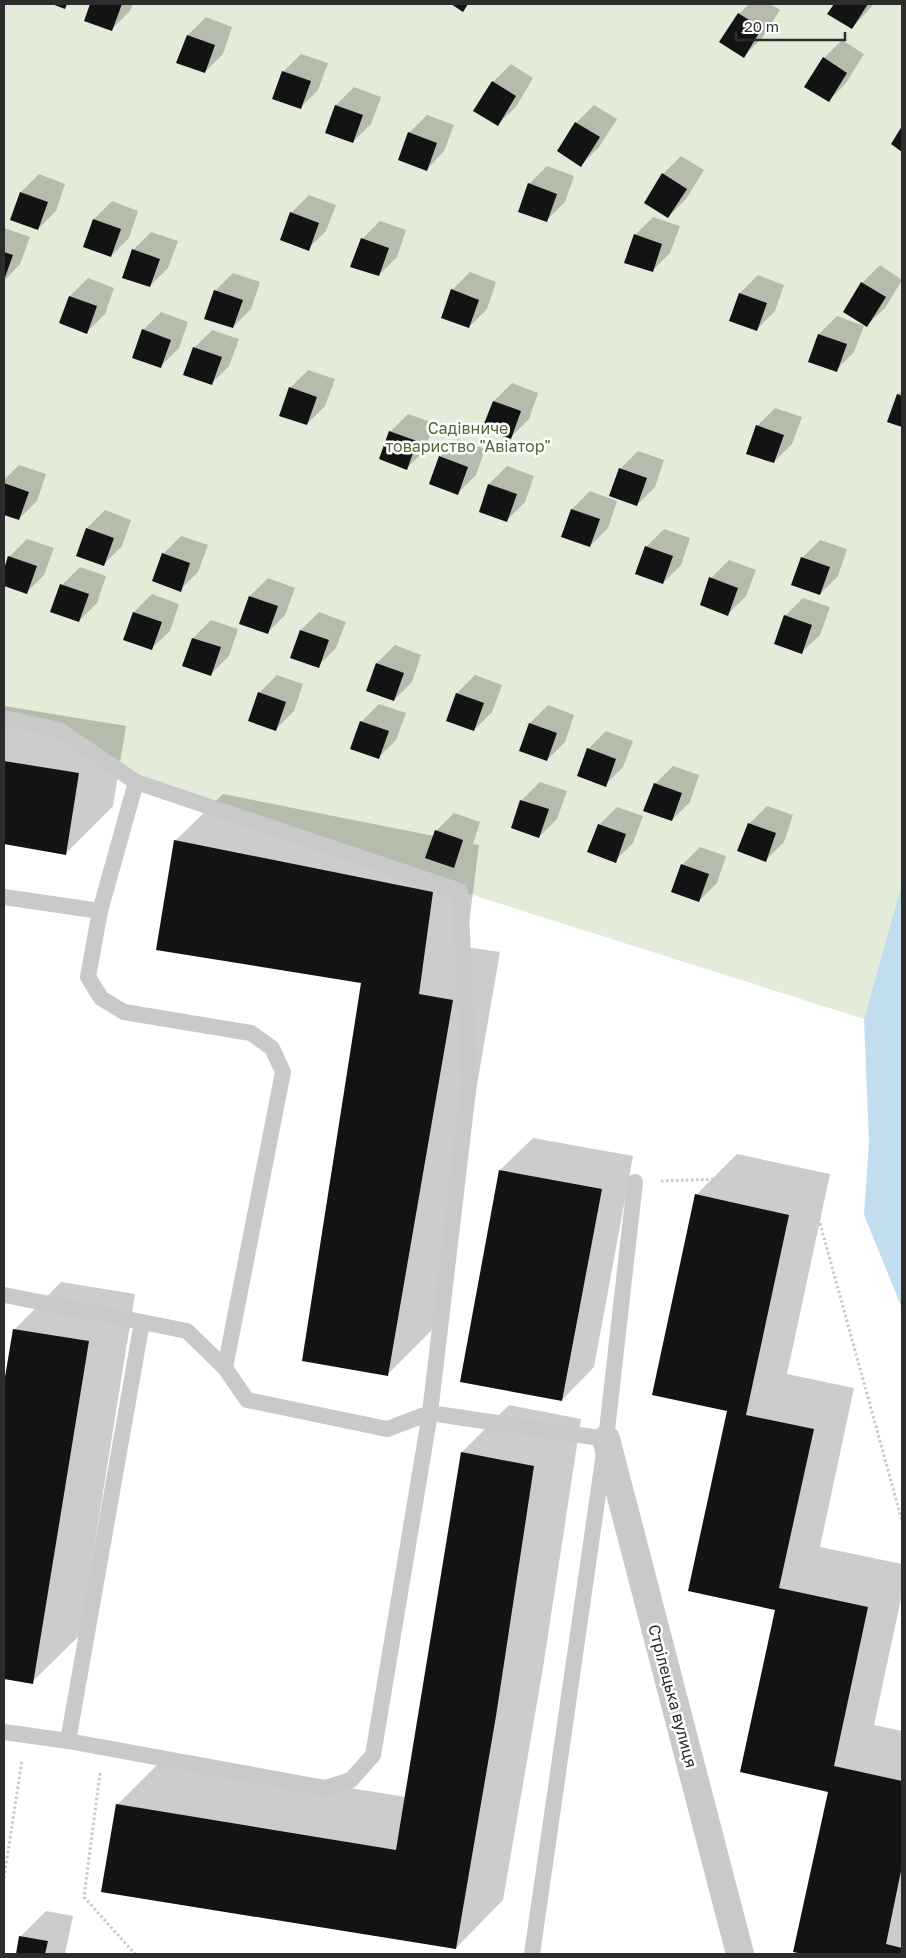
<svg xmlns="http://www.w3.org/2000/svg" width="906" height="1958" font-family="'Golos Text',sans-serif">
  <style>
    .green { fill: #e3ecd8 }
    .water { fill: #c2ddee }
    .shadow { fill: #0003 }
    .building { fill: #131313 }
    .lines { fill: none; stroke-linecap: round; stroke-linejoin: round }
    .path { stroke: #c9c9c9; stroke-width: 3; stroke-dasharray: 2.5 2.5; stroke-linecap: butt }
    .service { stroke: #c9c9c9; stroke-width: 16 }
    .minor { stroke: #c9c9c9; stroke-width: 28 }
    .labels { text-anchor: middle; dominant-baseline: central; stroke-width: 5; stroke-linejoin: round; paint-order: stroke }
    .park-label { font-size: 16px; fill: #506b36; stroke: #fff }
    .street-label { font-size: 16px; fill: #2c2c2c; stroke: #fff }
  </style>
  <rect width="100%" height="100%" fill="#fff"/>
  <polygon class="green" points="4,4 902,4 902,883 864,1019 460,891 136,782 59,730 4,718"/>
  <polygon class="water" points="902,883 902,1308 864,1215 869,1142 864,1019"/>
  <g class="shadow">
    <polygon points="91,4 133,4 130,11 112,29 85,20"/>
    <polygon points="749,4 770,4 780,10 762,38 744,56 739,14"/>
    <polygon points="835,4 874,4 852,28 829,14"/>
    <polygon points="206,17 232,27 223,54 205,72 188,35"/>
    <polygon points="842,40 864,54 846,83 829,101 824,58"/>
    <polygon points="301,54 328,63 318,90 300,108 283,72"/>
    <polygon points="511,64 533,78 516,107 498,124 493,82"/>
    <polygon points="354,87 381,97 371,124 353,142 336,105"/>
    <polygon points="594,105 617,119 599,147 581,165 558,151 576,123"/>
    <polygon points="427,115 454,125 444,151 427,169 409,133"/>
    <polygon points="681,156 704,170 686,199 668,217 663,174"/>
    <polygon points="547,166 574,176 565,202 547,220 529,184"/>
    <polygon points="39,174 65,184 56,211 38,229 21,192"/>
    <polygon points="309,195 336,205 326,231 308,249 291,213"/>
    <polygon points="112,201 138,211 129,238 111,256 94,219"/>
    <polygon points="653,217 680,226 670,253 652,271 635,235"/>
    <polygon points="380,221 406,230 397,257 379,275 362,239"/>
    <polygon points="4,228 30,237 20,264 4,281"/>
    <polygon points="151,232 178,241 168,268 150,286 133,250"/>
    <polygon points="880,265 902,280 885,308 867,325 862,283"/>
    <polygon points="470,272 496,282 487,309 469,327 452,290"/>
    <polygon points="233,273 260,282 251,309 233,327 215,291"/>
    <polygon points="758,275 784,285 775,311 757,329 730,320 740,293"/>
    <polygon points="88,278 114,288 105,314 87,332 60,323 70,296"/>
    <polygon points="161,312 188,322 179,348 161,366 143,330"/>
    <polygon points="837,316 864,326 854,352 836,370 810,361 819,334"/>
    <polygon points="212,330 239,339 229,366 211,384 194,348"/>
    <polygon points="308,370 335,379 325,406 307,424 290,388"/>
    <polygon points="512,383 538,393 529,419 511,437 484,428 494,401"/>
    <polygon points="902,391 902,426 889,421 898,394"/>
    <polygon points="775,408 802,417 792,444 774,462 757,426"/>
    <polygon points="408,414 434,423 425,450 407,468 390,432"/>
    <polygon points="458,439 485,449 476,475 458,493 440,457"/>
    <polygon points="638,451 664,460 655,487 637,505 620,469"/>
    <polygon points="19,465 46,474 37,501 19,519 4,514 4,480"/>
    <polygon points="507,466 534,476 525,502 507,520 480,511 489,484"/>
    <polygon points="590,491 617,501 608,528 590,546 563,536 572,509"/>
    <polygon points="105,510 131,520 122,546 104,564 77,555 87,528"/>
    <polygon points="664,529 690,538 681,565 663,583 646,547"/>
    <polygon points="181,536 208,545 198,572 180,590 163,554"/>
    <polygon points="27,539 54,548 44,575 26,593 4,585 4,573 9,557"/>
    <polygon points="820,540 847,549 838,576 820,594 802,558"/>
    <polygon points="729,560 756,570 746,596 728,614 711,578"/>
    <polygon points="80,567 106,576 97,603 79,621 62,585"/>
    <polygon points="268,578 295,588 285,615 267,633 241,623 250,596"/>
    <polygon points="152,594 179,604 170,631 152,648 125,639 134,612"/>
    <polygon points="803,598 830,607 820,635 802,652 785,616"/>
    <polygon points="319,612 346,622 336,648 318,666 292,657 301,630"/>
    <polygon points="211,620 238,629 229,656 211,674 184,665 193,638"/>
    <polygon points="395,645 421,655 412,682 394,700 377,663"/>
    <polygon points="277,675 303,684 294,711 276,729 259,693"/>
    <polygon points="475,675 502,685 492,712 474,730 457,693"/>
    <polygon points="379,704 406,713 396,740 378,758 361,722"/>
    <polygon points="548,705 574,715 565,742 547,760 530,723"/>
    <polygon points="4,706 126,726 113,806 66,853 4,843"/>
    <polygon points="606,731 633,741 623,767 605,785 588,749"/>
    <polygon points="673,766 699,775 690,802 672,820 655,784"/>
    <polygon points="540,782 567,791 557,819 539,837 512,827 522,800"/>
    <polygon points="223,794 434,836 436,831 454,813 480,822 473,844 479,845 466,947 500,952 435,1327 388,1374 362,982 175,841"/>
    <polygon points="767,806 793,815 784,842 766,860 749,824"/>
    <polygon points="617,807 643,816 633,843 615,861 599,825"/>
    <polygon points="700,847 726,856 717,883 699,901 682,865"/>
    <polygon points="533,1138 633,1156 594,1367 562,1400 500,1170"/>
    <polygon points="737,1154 830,1174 787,1374 854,1388 820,1547 902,1564 902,1594 874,1725 902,1731 902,1954 809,1954 795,1951 830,1791 776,1609 728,1410 696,1195"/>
    <polygon points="61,1282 135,1294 80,1635 32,1682 4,1677 4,1391 14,1330"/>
    <polygon points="509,1405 581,1419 543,1668 503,1900 456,1948 117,1805 164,1758 406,1797 462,1452"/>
    <polygon points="46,1911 73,1916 65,1954 17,1954 20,1937"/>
  </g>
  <g class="building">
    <polygon points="52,4 67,4 65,9"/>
    <polygon points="90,4 122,4 112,31 84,21"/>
    <polygon points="451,4 468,4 463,12"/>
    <polygon points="834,4 868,4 852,29 827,14"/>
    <polygon points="738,13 762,28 744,58 719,42"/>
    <polygon points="187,35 215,45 205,73 176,63"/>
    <polygon points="823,57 847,73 829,102 804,87"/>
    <polygon points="282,71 311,81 301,109 272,99"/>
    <polygon points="492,81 516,96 498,126 473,111"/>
    <polygon points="335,105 363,115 353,143 325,133"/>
    <polygon points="575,122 600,137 581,167 557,151"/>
    <polygon points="902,126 902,152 891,144"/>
    <polygon points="408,132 437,143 427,171 398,160"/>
    <polygon points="662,173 687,189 668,218 644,203"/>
    <polygon points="528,183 557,194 547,222 518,212"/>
    <polygon points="20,192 48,202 38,230 10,220"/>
    <polygon points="290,212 319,223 309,251 280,240"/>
    <polygon points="93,219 121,229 111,257 83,247"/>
    <polygon points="634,234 662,244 653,272 624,263"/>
    <polygon points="361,238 389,248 379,276 350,267"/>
    <polygon points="132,249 160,259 150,287 122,278"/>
    <polygon points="4,252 13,255 4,280"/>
    <polygon points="861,282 886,297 867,327 843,312"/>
    <polygon points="451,289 479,300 469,328 441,318"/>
    <polygon points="214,290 243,300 233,328 204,319"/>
    <polygon points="739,293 767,303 757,331 729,321"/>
    <polygon points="69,296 97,306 87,334 59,323"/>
    <polygon points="142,329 171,340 161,368 132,358"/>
    <polygon points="818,334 847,344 837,372 808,362"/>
    <polygon points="193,347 222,357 212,385 183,375"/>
    <polygon points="289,387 317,397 307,425 279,416"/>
    <polygon points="897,394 902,396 902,427 887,422"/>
    <polygon points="493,401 521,411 511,439 482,429"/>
    <polygon points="756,425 784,435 774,463 746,454"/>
    <polygon points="389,431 417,441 407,470 379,459"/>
    <polygon points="439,456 468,467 458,495 429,484"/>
    <polygon points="619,468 647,478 637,506 609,496"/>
    <polygon points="4,483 29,492 19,520 4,515"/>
    <polygon points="488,484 517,494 507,522 479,512"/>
    <polygon points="571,509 600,519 590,547 561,537"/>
    <polygon points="86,528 114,538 104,566 76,556"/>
    <polygon points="645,546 673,556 663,584 635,574"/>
    <polygon points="162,553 190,563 181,592 152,581"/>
    <polygon points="8,556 37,566 27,594 4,586 4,569"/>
    <polygon points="801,557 830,567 820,595 791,585"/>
    <polygon points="709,577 738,588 728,616 700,605"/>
    <polygon points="60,584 89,594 79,622 50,612"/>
    <polygon points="249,596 278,606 268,634 239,624"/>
    <polygon points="133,612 162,622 152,650 123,640"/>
    <polygon points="784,615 812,625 802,654 774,644"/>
    <polygon points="300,630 329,640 319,668 290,658"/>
    <polygon points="192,638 221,647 211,676 182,666"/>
    <polygon points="376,663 404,673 394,701 366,691"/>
    <polygon points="258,692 286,702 276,731 248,721"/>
    <polygon points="456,693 484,703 474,731 446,721"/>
    <polygon points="360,721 389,731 379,759 350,749"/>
    <polygon points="529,723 557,733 547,761 519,751"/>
    <polygon points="587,748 616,759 606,787 577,776"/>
    <polygon points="4,761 79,773 66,855 4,844"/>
    <polygon points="654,783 682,793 672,821 643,811"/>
    <polygon points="520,800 549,809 539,838 511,828"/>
    <polygon points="748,823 776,833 766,862 737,851"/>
    <polygon points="598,824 626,834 616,863 587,852"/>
    <polygon points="435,830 463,840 454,868 425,858"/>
    <polygon points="174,840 433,892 419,994 453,1000 388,1376 302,1361 361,983 156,950"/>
    <polygon points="681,864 709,874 699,902 671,892"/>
    <polygon points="499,1170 602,1189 562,1401 460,1382"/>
    <polygon points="695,1194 789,1215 746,1415 814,1429 779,1588 868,1607 834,1766 902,1781 902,1866 886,1944 902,1948 902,1954 803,1954 793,1952 828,1792 740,1772 775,1610 688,1591 727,1411 652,1395"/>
    <polygon points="13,1329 89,1341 33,1684 4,1679 4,1383"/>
    <polygon points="461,1452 534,1466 496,1716 456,1949 101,1892 116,1804 396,1850"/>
    <polygon points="19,1936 48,1941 45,1954 16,1954"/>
  </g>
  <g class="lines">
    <g class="path">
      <polyline points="661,1181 807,1176 902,1521"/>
      <polyline points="100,1773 84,1897 135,1954"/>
      <polyline points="4,1878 22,1760"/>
    </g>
    <g class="service">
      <polyline points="4,718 59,730 136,782 460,891 469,1082 430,1413 606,1439 532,1954"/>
      <polyline points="4,897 100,911 136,782"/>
      <polyline points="100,911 88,977 101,998 124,1012 251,1033 272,1048 283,1072 225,1368"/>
      <polyline points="4,1295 142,1322 68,1741 4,1732"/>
      <polyline points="606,1439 635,1182"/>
      <polyline points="68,1741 325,1788 351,1780 373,1755 430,1413 387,1429 247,1400 225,1368 187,1331 142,1322"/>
    </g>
    <polyline class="minor" points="606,1439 740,1954"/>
  </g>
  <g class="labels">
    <g class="park-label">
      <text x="468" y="428">Садівниче<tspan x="468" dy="18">товариство "Авіатор"</tspan></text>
    </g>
    <g class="street-label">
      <text transform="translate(673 1696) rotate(75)">Стрілецька вулиця</text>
    </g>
  </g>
  <rect width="906" height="1958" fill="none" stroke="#2c2c2c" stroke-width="10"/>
  <path d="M736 32v8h109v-8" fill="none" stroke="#2c2c2c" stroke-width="2.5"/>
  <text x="744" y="32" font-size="15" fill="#2c2c2c" stroke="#ffffff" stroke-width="4" paint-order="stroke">20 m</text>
</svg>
